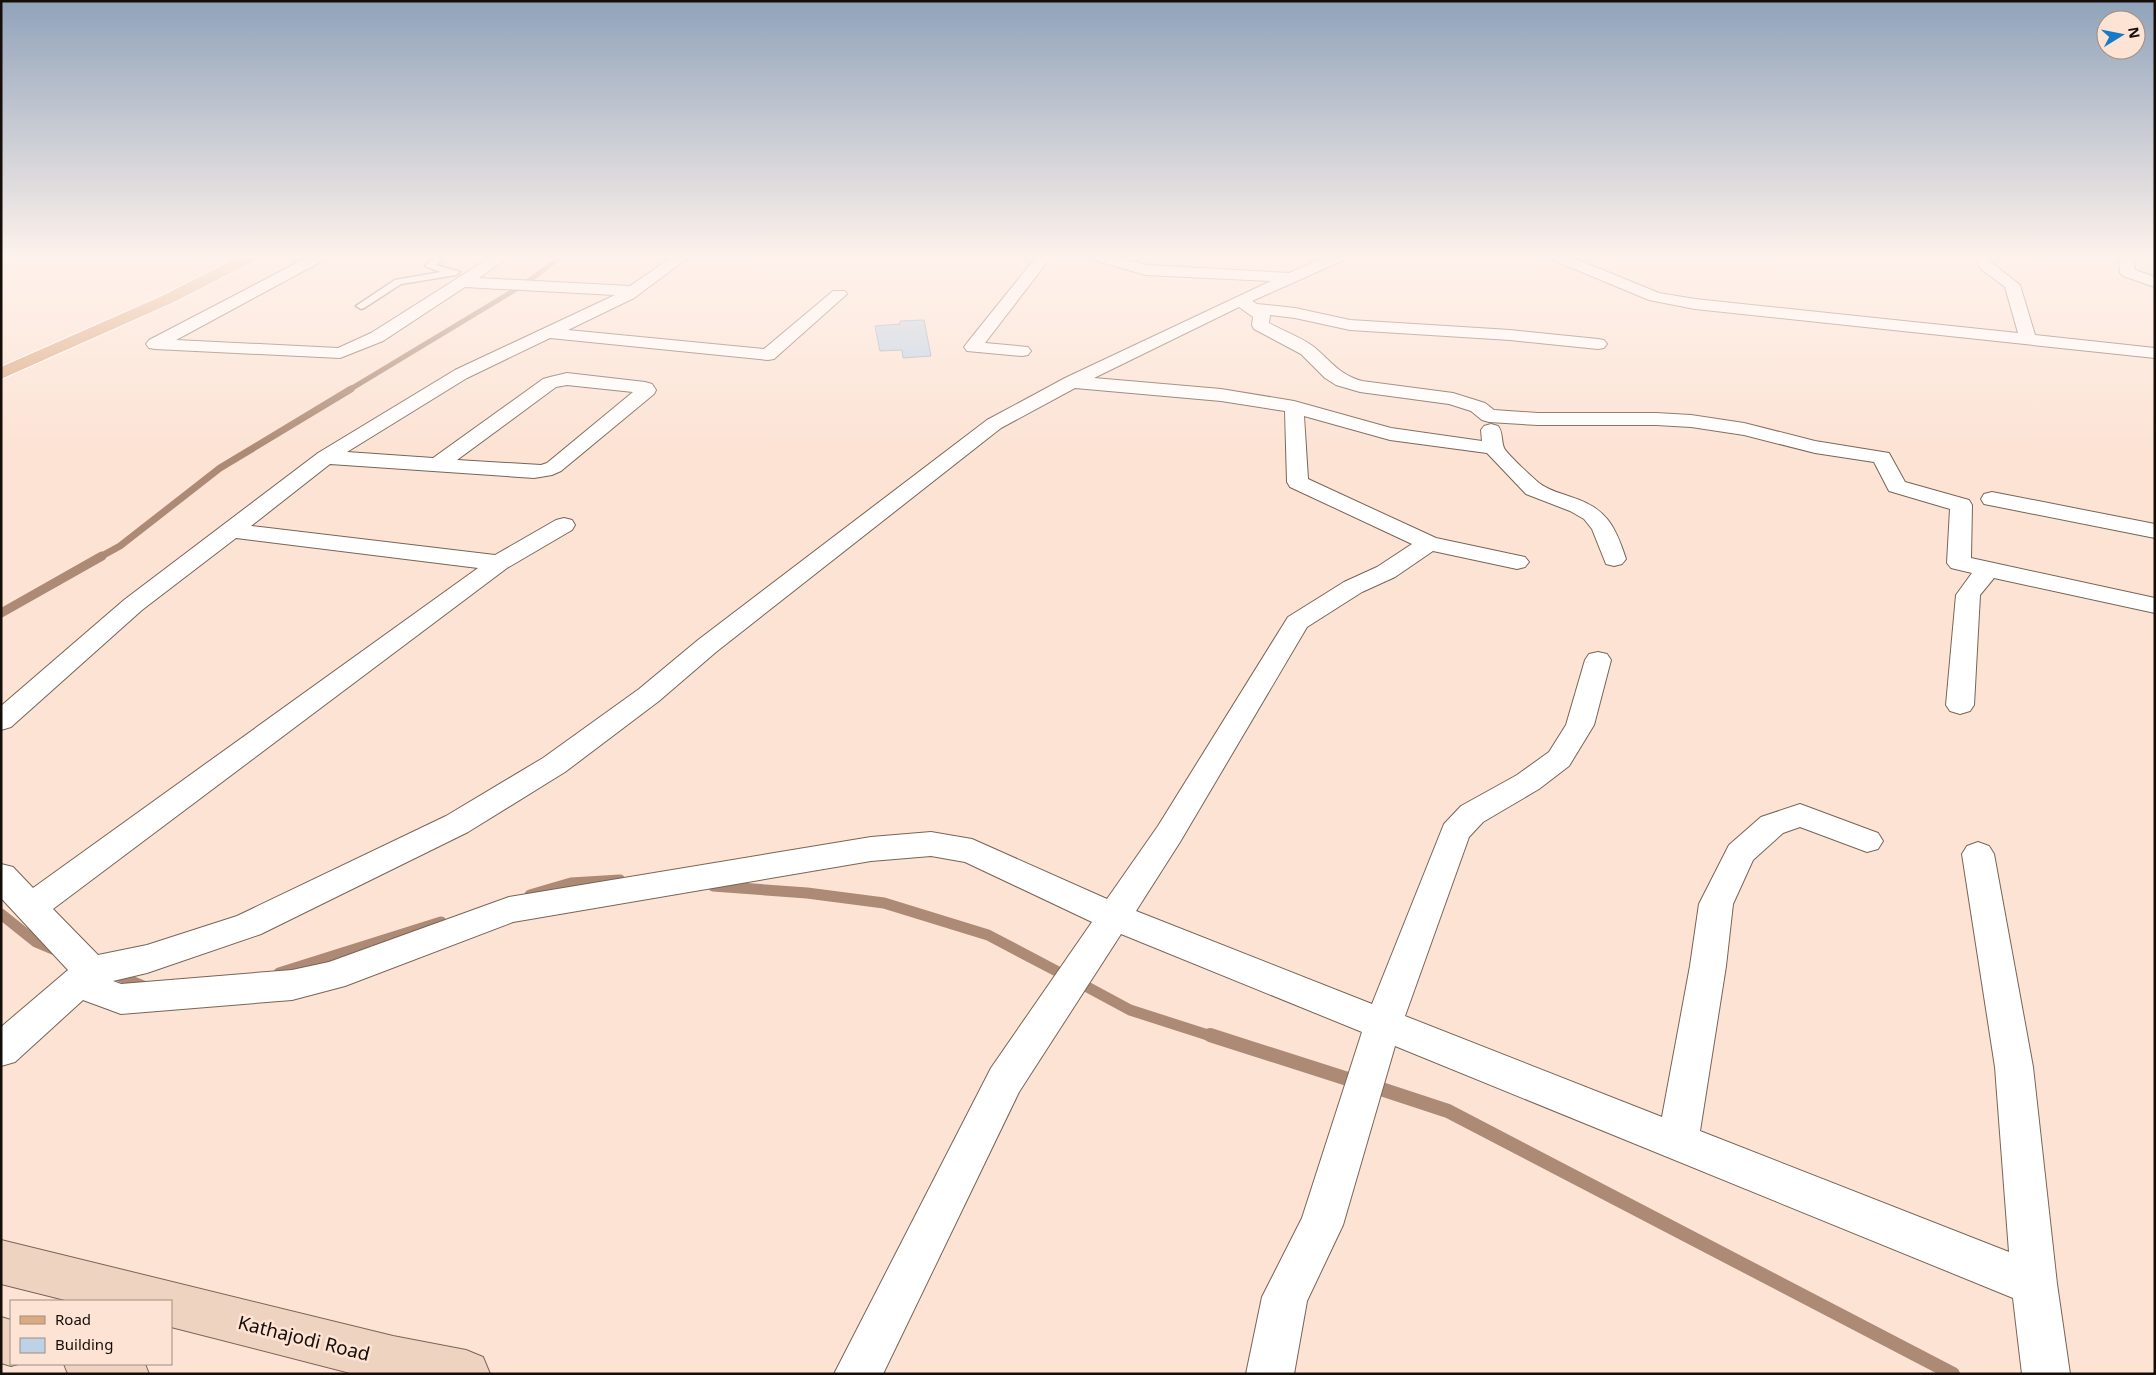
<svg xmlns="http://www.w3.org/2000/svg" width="2156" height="1375" font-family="'Noto Sans',sans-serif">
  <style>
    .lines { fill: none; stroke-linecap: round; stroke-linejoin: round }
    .stream-far4 { stroke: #ac8a75; stroke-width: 5 }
    .stream-far3 { stroke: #ac8a75; stroke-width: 7 }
    .stream-far2 { stroke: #ac8a75; stroke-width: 9 }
    .stream-far1 { stroke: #ac8a75; stroke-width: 11 }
    .stream { stroke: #ac8a75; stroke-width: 14 }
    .building { fill: #bed2e5; stroke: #9aadbf }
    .service-casing { stroke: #796456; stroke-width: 3 }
    .minor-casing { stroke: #796456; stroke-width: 2 }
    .secondary-casing { stroke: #796456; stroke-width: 2 }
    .primary-casing { stroke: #fff; stroke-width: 2 }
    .service { fill: #fff; fill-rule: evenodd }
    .minor { fill: #fff; fill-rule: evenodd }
    .secondary { fill: #eed4c0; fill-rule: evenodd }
    .primary { fill: #dda981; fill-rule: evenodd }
    .labels { text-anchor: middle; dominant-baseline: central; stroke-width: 5; stroke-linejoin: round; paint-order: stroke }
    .near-street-label { font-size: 19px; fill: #150d08; stroke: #fce3d4 }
  </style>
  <rect width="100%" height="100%" fill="#fce3d4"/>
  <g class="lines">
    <polyline class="stream-far4" points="349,390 523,285 561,257"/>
    <polyline class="stream-far3" points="100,557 120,546 220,468 351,389"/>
    <polyline class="stream-far2" points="1,613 102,556"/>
    <g class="stream-far1">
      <polyline points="713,886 807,893 884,903 988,935 1066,976"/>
      <polyline points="530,895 571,883 620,880"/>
      <polyline points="1,914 36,942 55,950"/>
      <polyline points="279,973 441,922"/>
      <polyline points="114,974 146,987"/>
      <polyline points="1078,982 1130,1010 1214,1037"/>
    </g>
    <g class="stream">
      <polyline points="1210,1035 1357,1082"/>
      <polyline points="1372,1086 1448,1111 1953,1374"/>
    </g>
  </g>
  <polygon class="building" points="924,320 931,356 903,358 902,350 880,351 875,326 900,324 900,321"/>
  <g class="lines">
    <defs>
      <polygon id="service" points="434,257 444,257 436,265 460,272 456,275 401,284 364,308 361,309 356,306 395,280 441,272 425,266"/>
      <g id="minor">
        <path d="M308,257H326L324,260L176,340L338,348L371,333L491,257H508L479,278L630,286L672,257H689L634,298L568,330L764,349L833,291H845L847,294L774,359L768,360L550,338L467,378L347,452L433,458L543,379L550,377L567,373L645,382L652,384L656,390L654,394L561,471L552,475L534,478L330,464L251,526L495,555L556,520L564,518L572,520L575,525L572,530L507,568L53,909L98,955L147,945L237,916L446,816L543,758L639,689L698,640L987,420L1065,378L1271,281L1146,275L1094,260L1092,257H1116L1147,265L1289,273L1326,257H1346L1344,260L1252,301L1257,304L1295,308L1350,320L1510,330L1598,339L1604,340L1607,344L1604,348L1598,349L1510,340L1350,330L1295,318L1270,315L1269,323C1283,331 1301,337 1314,347C1332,362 1338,374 1362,381L1453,393L1485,403L1494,410L1538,413H1656L1691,415L1744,423L1815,441L1889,453L1905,482L1969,500L1972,505L1971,558L2155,598V613L1994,578L1980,595L1974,705L1970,711L1960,714L1950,711L1946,705L1956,595L1972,573L1951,568L1947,563L1950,509L1889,491L1874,462L1815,453L1744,435L1691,427L1656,425H1538L1489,422L1482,420L1471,411L1449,404L1360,392L1336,385L1325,378L1301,354L1254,329L1252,325L1253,317L1239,307L1094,378L1221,389L1294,401L1391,428L1482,441L1481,430L1484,426L1491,424L1498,426C1503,432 1501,440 1504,448C1507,454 1533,478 1539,483C1548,490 1560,493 1571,497C1606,508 1615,525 1626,559L1622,564L1614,566L1606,564L1592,529L1584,519L1570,511L1526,494L1487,453L1390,440L1304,416L1308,479L1436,538L1525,557L1529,562L1525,567L1517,569L1433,551L1395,577L1362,592L1307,627L1180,842L1136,911L1372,1004L1444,824L1461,806L1517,775L1549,752L1566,725L1585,660L1589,654L1598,652L1607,654L1611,660L1594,725L1569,766L1539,789L1483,822L1469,837L1405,1016L1662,1117L1690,966L1699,904L1729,845L1761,817L1800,804L1878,833L1883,841L1878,849L1867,852L1800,827L1783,833L1753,860L1733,904L1726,966L1700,1131L2009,1252L1995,1067L1962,854L1967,846L1978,842L1989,846L1994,854L2033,1067L2057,1284L2070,1374H2022L2013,1298L1395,1046L1343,1225L1307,1301L1294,1374H1246L1262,1297L1302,1218L1362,1032L1121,934L1019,1092L883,1374H834L991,1068L1092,922L965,862L931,856L871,861L513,922L345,986L292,1000L121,1014L83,1000L15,1062L1,1066V1027L68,970L1,898V864L13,867L33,888L478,568L236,538L142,610L11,727L1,730V706L124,600L318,453L455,370L615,295L465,287L383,341L340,358L155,349L149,348L146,344L149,340ZM567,385L633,392L547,463L541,465L457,460L556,387ZM1075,388L1221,401L1285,411L1287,482L1290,487L1412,544L1377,567L1344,582L1288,617L1158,826L1107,899L972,839L931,832L871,837L509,897L329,962L292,970L121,984L113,981L147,973L261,934L468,832L565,772L659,701L716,652L1001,428Z"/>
        <polygon points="1036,257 1051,257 985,343 1028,347 1031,351 1028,355 1022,356 967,351 964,347 967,343"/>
        <polygon points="1551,257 1571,257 1659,293 1695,299 2018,333 2005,287 1981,269 1974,257 1988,257 1992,263 2020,285 2035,335 2155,348 2155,358 1695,309 1649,300 1553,260"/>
        <polygon points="2119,257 2133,257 2135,270 2155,277 2155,287 2123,276 2120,273"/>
        <polygon points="1992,492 2155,524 2155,538 1984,504 1981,499 1984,494"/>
      </g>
      <g id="secondary">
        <polygon points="1,1240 393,1336 466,1350 483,1357 490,1374 354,1374 171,1327 171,1301 69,1301 1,1284"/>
        <polygon points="1,1317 11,1320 11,1364 18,1364 11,1366 1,1363"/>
        <polygon points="64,1364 145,1364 149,1374 68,1374"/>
      </g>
      <polygon id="primary" points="239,257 258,257 256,260 174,302 1,379 1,367 162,296"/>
    </defs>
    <use href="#service" class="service-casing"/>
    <use href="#minor" class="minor-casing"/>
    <use href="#secondary" class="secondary-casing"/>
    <use href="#primary" class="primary-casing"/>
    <use href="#service" class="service"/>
    <use href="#minor" class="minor"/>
    <use href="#secondary" class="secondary"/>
    <use href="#primary" class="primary"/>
  </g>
  <linearGradient id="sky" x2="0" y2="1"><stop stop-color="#90a3ba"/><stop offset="0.57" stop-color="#fef2ec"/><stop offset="1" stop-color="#fef2ec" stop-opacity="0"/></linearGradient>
  <rect width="2156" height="450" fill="url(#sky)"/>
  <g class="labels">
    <g class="near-street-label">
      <text transform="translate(304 1338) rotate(14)">Kathajodi Road</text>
    </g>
  </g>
  <rect width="2156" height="1375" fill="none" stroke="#150d08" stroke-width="5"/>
  <rect x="10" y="1300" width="162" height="65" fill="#fce3d4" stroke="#a08d82"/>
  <rect x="20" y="1316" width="25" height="8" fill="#dda981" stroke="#a08d82"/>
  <text x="55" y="1325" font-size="15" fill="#150d08">Road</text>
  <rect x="20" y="1338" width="25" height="15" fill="#bed2e5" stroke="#a08d82"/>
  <text x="55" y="1350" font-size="15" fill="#150d08">Building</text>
  <g transform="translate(2121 35) rotate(80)"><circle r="24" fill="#fce3d4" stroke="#a08d82"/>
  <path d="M0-4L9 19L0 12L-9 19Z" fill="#157bc6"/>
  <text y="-8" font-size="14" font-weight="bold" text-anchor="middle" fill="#150d08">N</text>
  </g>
</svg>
